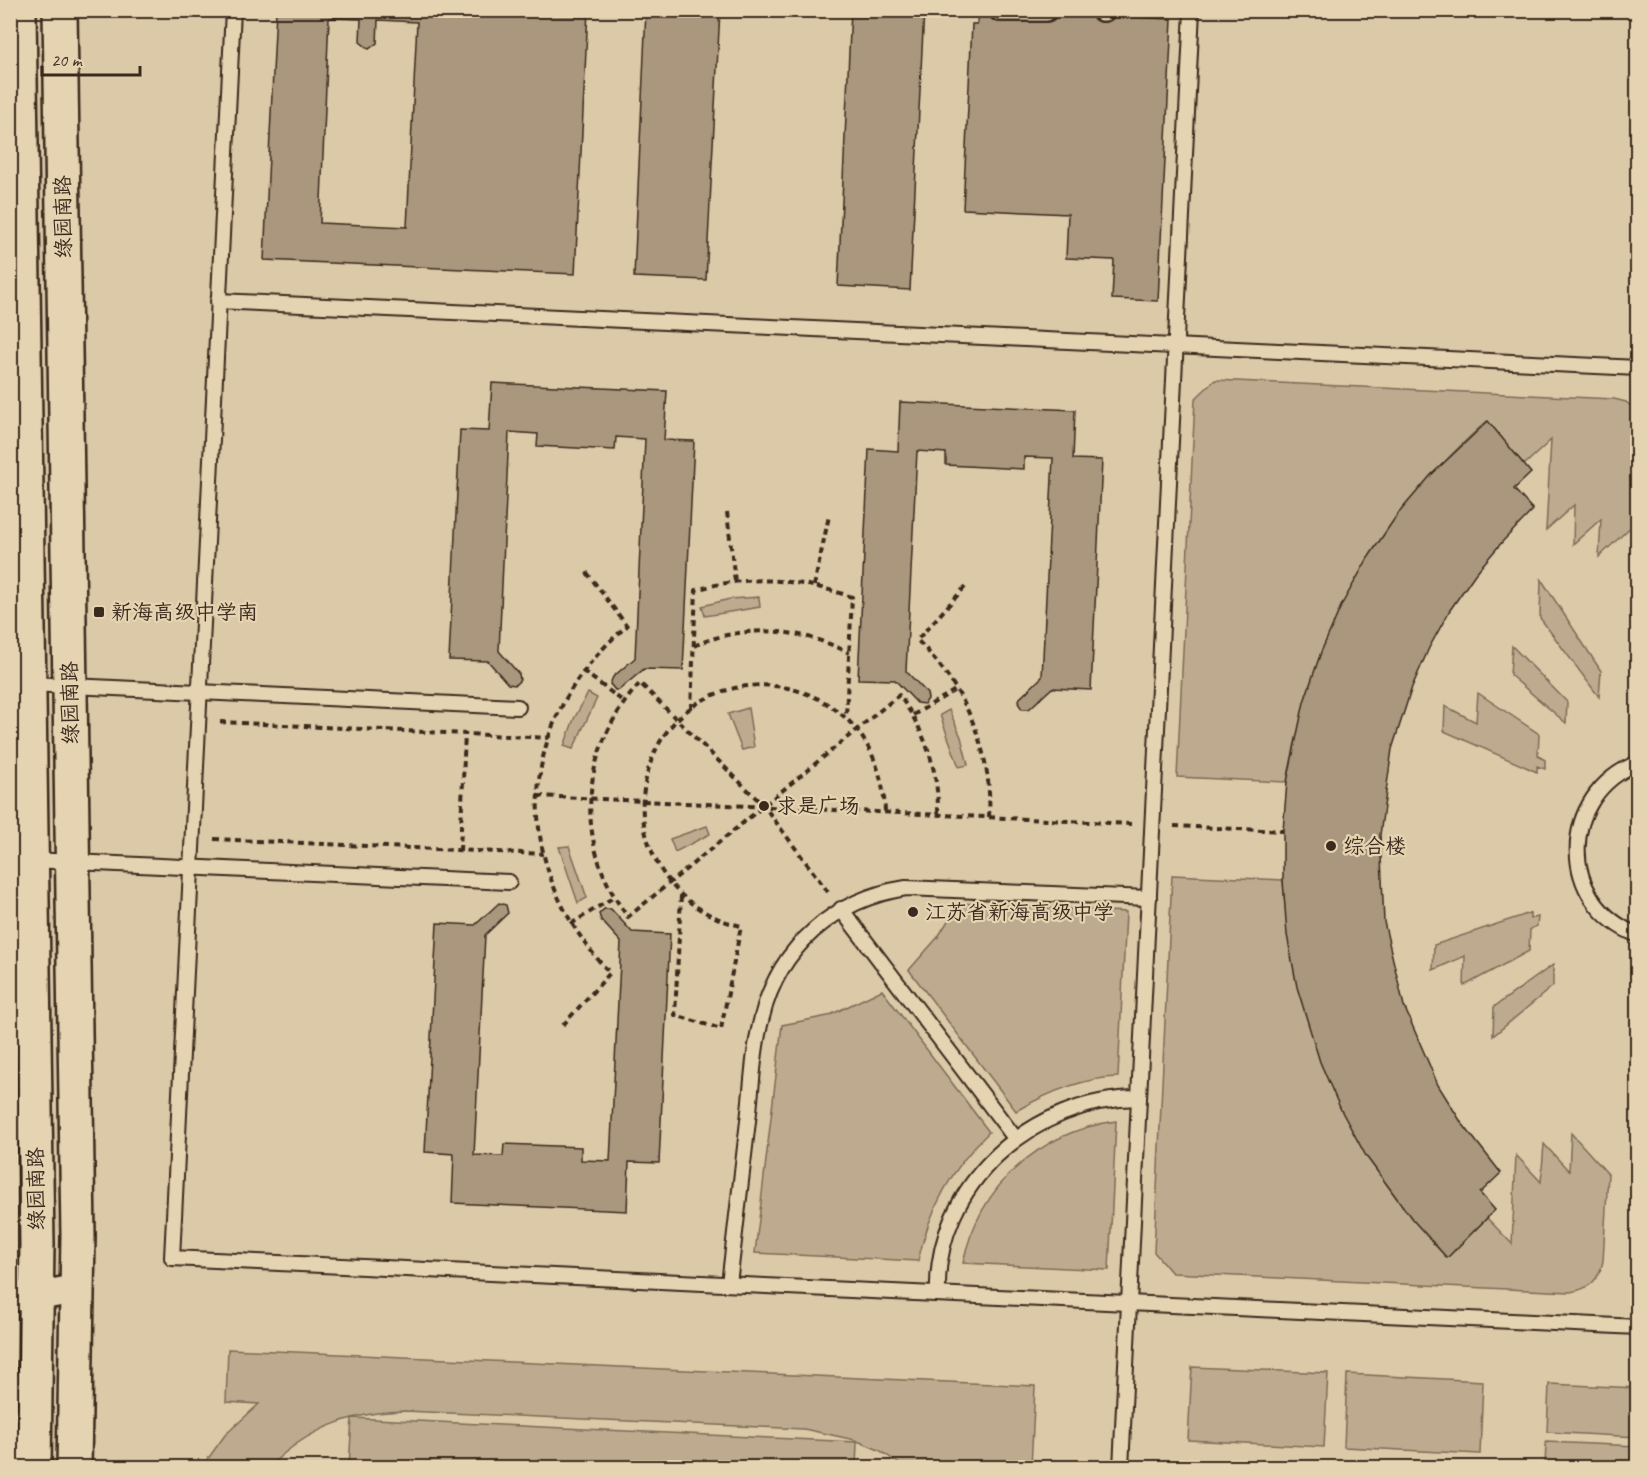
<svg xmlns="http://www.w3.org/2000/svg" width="1648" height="1478" font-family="Caveat,'LXGW WenKai TC',sans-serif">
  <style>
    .green { fill: #beab8f; stroke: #7c6a56; stroke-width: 1.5 }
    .building { fill: #aa977e; stroke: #3b2a1e; stroke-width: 1.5; fill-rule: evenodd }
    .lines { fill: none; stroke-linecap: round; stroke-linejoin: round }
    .service-casing { stroke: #3b2a1e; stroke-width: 18 }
    .pedestrian-casing { stroke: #3b2a1e; stroke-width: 26 }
    .minor-casing { stroke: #3b2a1e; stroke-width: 33 }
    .tertiary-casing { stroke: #3b2a1e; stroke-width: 38 }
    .path { stroke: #3b2a1e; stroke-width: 4; stroke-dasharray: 6 4.5; stroke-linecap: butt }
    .service { stroke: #e6d3b1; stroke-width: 14 }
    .pedestrian { stroke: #e6d3b1; stroke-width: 21 }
    .minor { stroke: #e6d3b1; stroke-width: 28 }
    .tertiary { stroke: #e6d3b1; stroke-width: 33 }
    .poi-dot { fill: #3b2a1e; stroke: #e6d3b1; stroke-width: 2 }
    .labels { text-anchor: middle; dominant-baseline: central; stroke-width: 4.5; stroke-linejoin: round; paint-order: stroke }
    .street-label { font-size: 21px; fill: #3b2a1e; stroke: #e6d3b1 }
    .poi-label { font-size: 21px; fill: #3b2a1e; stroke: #e6d3b1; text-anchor: start }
  </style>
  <rect width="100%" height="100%" fill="#dcc9a8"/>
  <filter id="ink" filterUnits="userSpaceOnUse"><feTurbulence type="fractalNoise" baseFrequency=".0167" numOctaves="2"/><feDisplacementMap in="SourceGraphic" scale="12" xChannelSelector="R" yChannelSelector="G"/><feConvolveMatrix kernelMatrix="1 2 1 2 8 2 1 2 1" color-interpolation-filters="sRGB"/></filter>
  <g filter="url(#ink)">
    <g class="green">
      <path d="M1215,380L1614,399L1626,402L1638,412L1637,521L1599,557L1601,519L1573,544L1574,505L1546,530L1551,440L1524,465L1487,421C1375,520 1313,635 1287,782L1177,777L1195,399Z"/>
      <polygon points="1541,579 1601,671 1599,697 1540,618"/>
      <polygon points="759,597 760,607 705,616 702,606 730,599"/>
      <polygon points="1512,646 1567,702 1566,723 1510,675"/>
      <polygon points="588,693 597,698 573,749 564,746 574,719"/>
      <polygon points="1478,693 1539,734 1538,756 1545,760 1545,769 1537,766 1537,772 1444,731 1445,706 1476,722"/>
      <polygon points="748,708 754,747 742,750 728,714"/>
      <polygon points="949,710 961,737 968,765 959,767 940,715"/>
      <polygon points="707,826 710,834 675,852 670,839"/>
      <polygon points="569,846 587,898 578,903 559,847"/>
      <path d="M1172,875L1283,880C1292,1024 1347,1153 1447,1258L1487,1218L1512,1244L1516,1155L1541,1182L1544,1144L1569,1171L1571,1133L1608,1174L1603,1261C1599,1280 1590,1289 1570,1292L1172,1273L1154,1252Z"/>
      <path d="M959,903L1126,912L1118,1077C1081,1078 1047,1093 1016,1111L909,970L938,937Z"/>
      <polygon points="1530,913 1530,919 1538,917 1537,926 1530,929 1529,951 1464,986 1465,956 1433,970 1434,945"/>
      <polygon points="1553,965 1553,986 1493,1036 1494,1007"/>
      <path d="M882,990L989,1132C951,1168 929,1210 918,1261L755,1253L782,1025L828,1016Z"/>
      <path d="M1116,1121L1109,1270L963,1263C979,1186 1039,1132 1116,1121Z"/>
      <path d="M228,1349L1035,1386L1031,1467H904L879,1450L855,1440L804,1429L405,1411C351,1412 307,1429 269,1467H202L225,1435L259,1404L226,1402Z"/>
      <polygon points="1192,1367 1328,1373 1324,1447 1188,1440"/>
      <polygon points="1347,1374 1483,1381 1480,1454 1344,1447"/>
      <polygon points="1549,1384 1637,1388 1637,1437 1547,1432"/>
      <polygon points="352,1418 857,1442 856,1467 349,1467"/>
      <polygon points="1546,1442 1637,1446 1637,1467 1545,1467"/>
      <polygon points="1187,1460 1324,1466 1323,1467 1187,1467"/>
    </g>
    <g class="building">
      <path d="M276,10H588L575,274L264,260ZM329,18L361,19L360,42L369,49L377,43L378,20L417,22L407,227L320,223Z"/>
      <polygon points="646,10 720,10 706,280 634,277"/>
      <polygon points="851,10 924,10 910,290 838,286"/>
      <polygon points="978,10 1172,19 1158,301 1112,299 1114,260 1066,258 1068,214 963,209 972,24 977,24"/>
      <polygon points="492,383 667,391 664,440 694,441 683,670 644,669 619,690 615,690 610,684 613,677 635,658 645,439 616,437 615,450 537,446 538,434 509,432 499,651 519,674 520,680 515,685 508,684 488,661 449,660 460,430 489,431"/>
      <polygon points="900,402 1075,410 1073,459 1102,460 1091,690 1052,688 1029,709 1022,709 1018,703 1020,698 1042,677 1053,458 1024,457 1024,469 946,465 946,453 917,451 906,671 927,693 928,699 924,704 917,703 895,680 858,679 869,449 898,451"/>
      <polygon points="1488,421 1531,473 1514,489 1533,510 1503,541 1475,574 1450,610 1429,648 1412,687 1392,749 1380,835 1384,922 1404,1006 1438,1085 1461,1122 1501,1173 1480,1193 1495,1210 1447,1258 1412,1219 1366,1156 1341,1110 1320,1062 1297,987 1287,935 1283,880 1283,831 1287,782 1304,702 1321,652 1342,604 1368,558 1397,515 1431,475"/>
      <polygon points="499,903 506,905 508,913 485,935 474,1155 503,1156 504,1144 581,1147 581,1160 610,1161 621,942 601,920 599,914 604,909 611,909 632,932 670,934 659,1163 629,1162 627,1211 452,1203 454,1154 425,1152 437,923 475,925"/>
    </g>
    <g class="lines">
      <defs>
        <g id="service">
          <polyline points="233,10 172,1258 1638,1327"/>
          <polyline points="218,301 1638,368"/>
          <polyline points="29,684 518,707"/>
          <path d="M1638,763C1558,795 1557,904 1638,935"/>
          <polyline points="31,860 509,882"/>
          <polyline points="841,909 1015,1138"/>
          <path d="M729,1284C735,1229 742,1175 748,1121C752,1086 753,1050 762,1017C779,947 835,899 906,888L1149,898"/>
          <path d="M938,1294C934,1184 1034,1098 1139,1098"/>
          <polyline points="1121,1468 1192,10"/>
        </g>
        <g id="pedestrian">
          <polyline points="1000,10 1046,10"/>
          <polyline points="1102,10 1104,10"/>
        </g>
        <polyline id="minor" points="10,1296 37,1296 77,1289"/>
        <g id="tertiary">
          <polyline points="19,10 37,1244 34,1468"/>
          <polyline points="60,10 78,1236 74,1468"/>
        </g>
      </defs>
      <use href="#service" class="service-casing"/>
      <use href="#pedestrian" class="pedestrian-casing"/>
      <use href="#minor" class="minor-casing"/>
      <use href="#tertiary" class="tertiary-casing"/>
      <g class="path">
        <polyline points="727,512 735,582"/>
        <polyline points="814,586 829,516"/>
        <path d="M965,587L917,640C964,686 993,750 989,817"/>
        <path d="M694,646C744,623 802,628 849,653"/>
        <polyline points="583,671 624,702"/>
        <path d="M691,709L696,590C749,574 800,579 852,597L846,716"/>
        <polyline points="913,715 957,689"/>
        <polyline points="220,722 549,738"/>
        <polyline points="538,796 1131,824"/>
        <polyline points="1174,826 1283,831"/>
        <polyline points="214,839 543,854"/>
        <polyline points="460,851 465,733"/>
        <path d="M828,892L764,806L640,683C579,751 573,844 628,917C718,843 809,769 899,695C925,731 939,770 938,815"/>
        <path d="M681,896L675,1015L721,1029L741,926C702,917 669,892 653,854C642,830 640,804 646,779C675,643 880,656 885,812"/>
        <polyline points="571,924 614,897"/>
        <path d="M563,1025L610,973C509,866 513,722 627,626L585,570"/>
      </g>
      <use href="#service" class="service"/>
      <use href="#pedestrian" class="pedestrian"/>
      <use href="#minor" class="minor"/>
      <use href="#tertiary" class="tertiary"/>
    </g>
  </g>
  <g class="poi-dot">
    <rect x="93" y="606" width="12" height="12" rx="3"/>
    <circle cx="764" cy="806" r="6"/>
    <circle cx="1331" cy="846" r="6"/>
    <circle cx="913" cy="912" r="6"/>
  </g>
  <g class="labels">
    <g class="street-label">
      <text transform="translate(63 217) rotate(-91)">绿园南路</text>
      <text transform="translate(70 703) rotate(-91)">绿园南路</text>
      <text transform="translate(36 1189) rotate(-91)">绿园南路</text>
    </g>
    <g class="poi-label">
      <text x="111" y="612">新海高级中学南</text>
      <text x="776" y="806">求是广场</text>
      <text x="1343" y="846">综合楼</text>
      <text x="925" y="912">江苏省新海高级中学</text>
    </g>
  </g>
  <rect width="1648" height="1478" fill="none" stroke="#e6d3b1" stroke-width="36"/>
  <rect x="18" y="18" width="1612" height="1442" fill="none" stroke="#3b2a1e" stroke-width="2" filter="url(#ink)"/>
  <path d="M42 66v9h98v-9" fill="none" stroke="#3b2a1e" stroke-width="3"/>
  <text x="51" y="66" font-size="18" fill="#3b2a1e" stroke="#e6d3b1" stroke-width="4.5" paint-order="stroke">20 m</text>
</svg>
